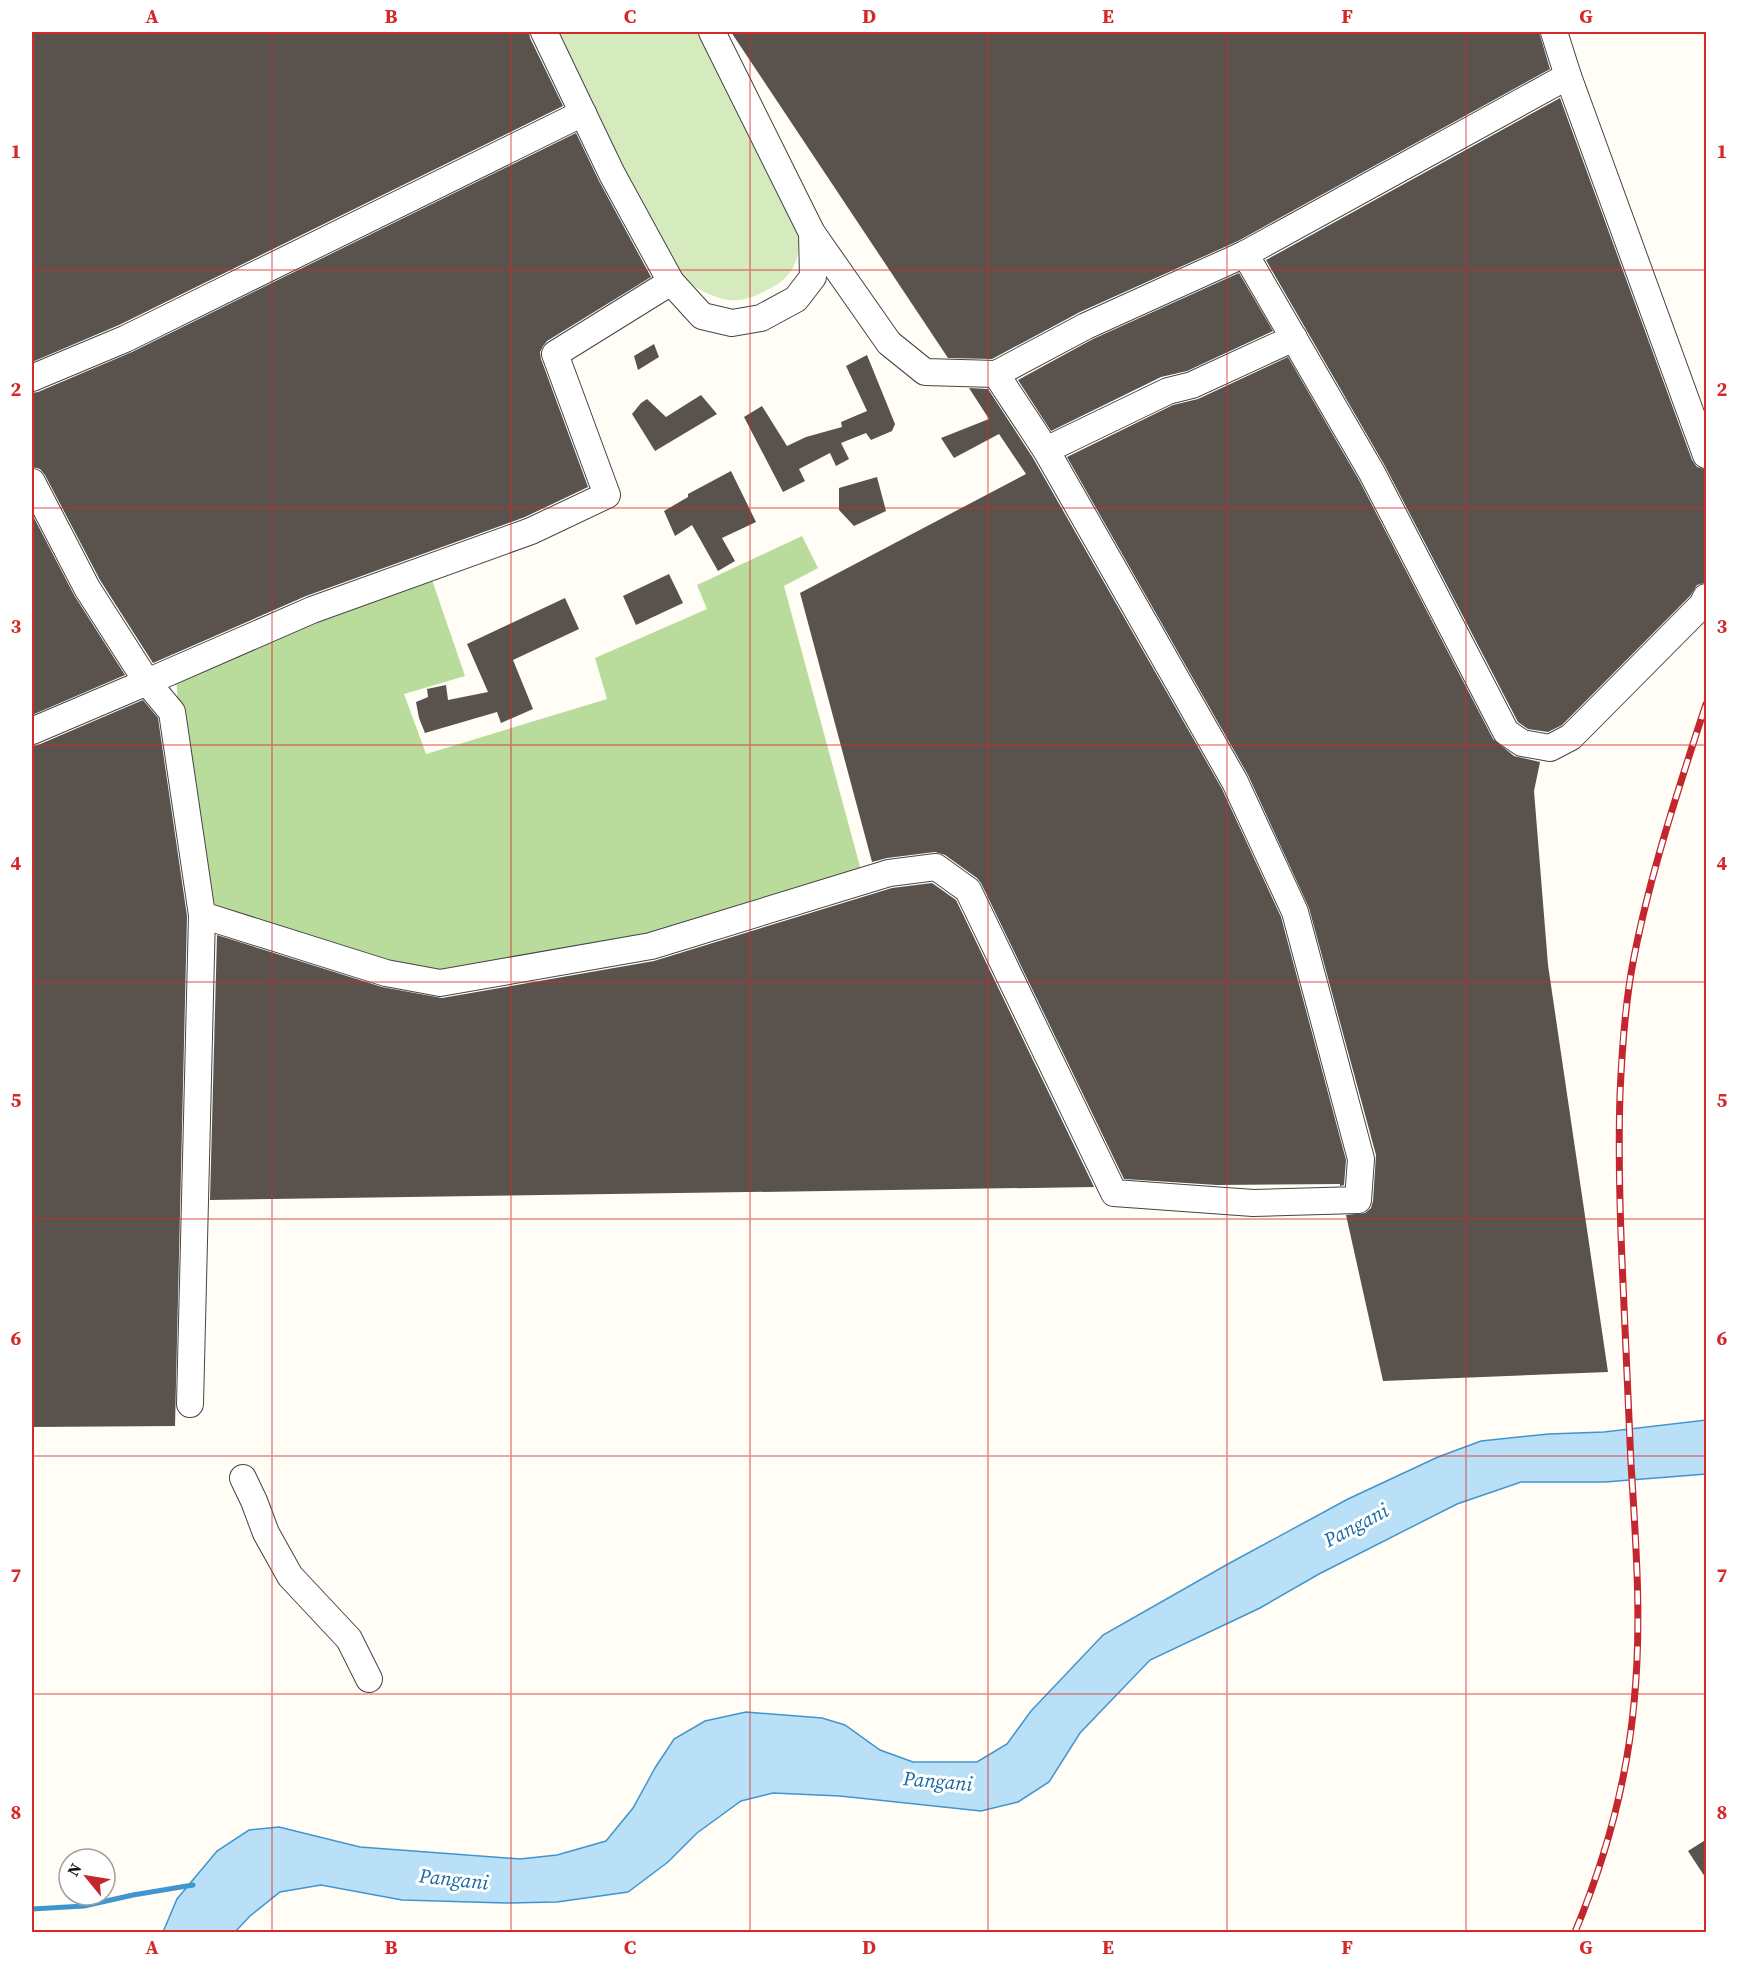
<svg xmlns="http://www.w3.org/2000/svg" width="1738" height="1964" font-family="'Source Serif 4',serif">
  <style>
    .green { fill: #d5ebbd }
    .forest { fill: #b9dc9c }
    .water { fill: #b9e0f7; stroke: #3f96cf; stroke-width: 1.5 }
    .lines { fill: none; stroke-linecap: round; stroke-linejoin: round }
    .stream { stroke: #3f96cf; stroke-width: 5 }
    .building { fill: #5a524d }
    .minor-casing { stroke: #444; stroke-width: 28 }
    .minor { stroke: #fff; stroke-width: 26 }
    .rail-casing { stroke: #c4262e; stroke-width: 7 }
    .rail { stroke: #fff; stroke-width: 4.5; stroke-dasharray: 14; stroke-linecap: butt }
    .grid { fill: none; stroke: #d62828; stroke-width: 1.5; stroke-opacity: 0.55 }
    .labels { text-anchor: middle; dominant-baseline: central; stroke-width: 6; stroke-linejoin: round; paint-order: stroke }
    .water-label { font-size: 20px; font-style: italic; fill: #1768a6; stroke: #fff }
    .neatline { fill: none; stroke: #d62828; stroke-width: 2 }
    .grid-label { font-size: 20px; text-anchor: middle; font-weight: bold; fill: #d62828 }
  </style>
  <rect width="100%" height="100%" fill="#fffdf5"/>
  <path class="green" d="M553,32H703L804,235C800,247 797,261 791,271C784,281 775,286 765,291C729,311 710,295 678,277Z"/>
  <polygon class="forest" points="802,536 818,568 784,586 862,874 650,940 440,976 208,906 178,709 176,674 430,574 465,676 404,694 426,754 607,699 595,658 707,609 697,585"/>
  <polygon class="water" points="1706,1420 1706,1474 1605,1482 1521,1482 1457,1504 1319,1574 1260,1608 1150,1660 1080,1733 1049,1782 1018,1802 981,1811 840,1796 773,1793 741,1801 697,1833 668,1862 628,1892 557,1902 506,1903 402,1900 321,1885 280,1892 250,1916 235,1932 163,1932 177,1899 217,1851 249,1830 279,1827 360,1847 520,1859 557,1855 606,1841 633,1808 655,1768 674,1739 705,1721 746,1712 822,1718 845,1725 880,1750 913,1762 977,1762 1007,1744 1031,1711 1103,1635 1228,1564 1348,1499 1438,1457 1481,1441 1549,1434 1604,1432"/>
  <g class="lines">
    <polyline class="stream" points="32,1909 84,1906 133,1895 193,1885"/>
  </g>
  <g class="building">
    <polygon points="32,32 529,32 530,38 563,106 119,325 32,362"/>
    <polygon points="731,32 1539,32 1550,69 1238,241 1080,312 992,359 948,358"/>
    <polygon points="1560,98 1692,460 1697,467 1707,470 1707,582 1697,585 1690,596 1562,725 1548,732 1528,729 1518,722 1385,466 1266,260"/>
    <polygon points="576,133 599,181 651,277 547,341 543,346 540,352 541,359 588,487 525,517 306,596 153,663 100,580 45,475 40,469 32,467 32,393 38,392 132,352"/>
    <polygon points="1239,273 1273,331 1187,371 1161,377 1051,431 1018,380 1093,339"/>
    <polygon points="654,344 659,357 638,370 634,356"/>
    <polygon points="867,355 895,424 892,431 871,440 866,433 841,443 849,459 836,466 830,453 799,469 805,481 783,492 744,417 762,406 787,446 806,437 842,427 841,422 867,411 846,366"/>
    <polygon points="1288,357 1359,480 1493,739 1514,756 1540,762 1534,791 1548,965 1608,1372 1383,1381 1346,1215 1365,1213 1371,1208 1373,1201 1376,1155 1309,908 1248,775 1067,457 1173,405 1198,399"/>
    <polygon points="969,388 988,389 1033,458 1222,789 1281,917 1346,1160 1344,1185 1340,1186 1340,1184 1217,1185 1124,1179 981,883 977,878 945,855 935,852 887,858 872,862 800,593 1026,474 999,434 954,458 941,438 989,419"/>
    <polygon points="701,395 717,414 655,451 632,414 641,403 647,399 666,417"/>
    <polygon points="731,471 756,522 722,538 735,561 718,571 692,525 675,536 664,511 688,497 688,494"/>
    <polygon points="877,477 886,511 854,526 839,510 839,488"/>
    <polygon points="32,514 74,595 125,675 32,715"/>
    <polygon points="669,574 683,603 636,625 623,596"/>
    <polygon points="565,598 579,629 513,660 533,709 501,723 497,712 425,733 419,718 416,702 428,697 427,689 446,685 448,700 488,692 467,644"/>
    <polygon points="143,700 158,718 187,916 175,1426 32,1427 32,746 38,745"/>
    <polygon points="932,883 956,900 1094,1187 210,1200 217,935 382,987 442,998 654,961 892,888"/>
    <polygon points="1707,1839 1707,1880 1688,1851"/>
  </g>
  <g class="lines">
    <defs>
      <g id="minor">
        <polyline points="544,32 612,174 671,282 702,316 732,323 761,318 796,299 813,277 812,233"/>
        <polyline points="712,32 812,233 889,343 925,372 996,374 1086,326 1245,254 1568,76"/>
        <polyline points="1554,32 1568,76 1706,455"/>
        <polyline points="1245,254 1372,473 1506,732 1522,743 1550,748 1571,737 1702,605 1706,597"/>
        <polyline points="32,378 125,339 583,113"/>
        <polyline points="1046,450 1168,391 1192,385 1294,338"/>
        <polyline points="32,482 87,588 147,682 312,610 531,531 607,495 555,354 671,282"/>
        <polyline points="32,731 147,682 172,712 202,915 190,1404"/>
        <polyline points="202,915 386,973 440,983 651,946 889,873 936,867 968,890 1114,1193 1253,1203 1358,1200 1361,1159 1295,912 1235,782 1046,450 996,374"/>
        <polyline points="243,1478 254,1501 266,1533 290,1576 349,1639 369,1679"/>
      </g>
    </defs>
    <use href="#minor" class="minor-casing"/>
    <use href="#minor" class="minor"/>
    <defs>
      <path id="rail" d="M1575,1932C1605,1860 1627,1781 1634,1703C1642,1624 1636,1543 1631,1464C1628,1404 1626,1343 1623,1283C1620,1220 1618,1157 1620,1094C1622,1048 1625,1002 1634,957C1651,871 1679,787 1706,704"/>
    </defs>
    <use href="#rail" class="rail-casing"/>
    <use href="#rail" class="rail"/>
  </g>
  <path class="grid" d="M272,32V1932M511,32V1932M750,32V1932M988,32V1932M1227,32V1932M1466,32V1932M32,270H1706M32,508H1706M32,745H1706M32,982H1706M32,1219H1706M32,1456H1706M32,1694H1706"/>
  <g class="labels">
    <g class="water-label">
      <text transform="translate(1356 1525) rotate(-28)">Pangani</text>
      <text transform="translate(938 1781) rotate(5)">Pangani</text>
      <text transform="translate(454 1879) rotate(6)">Pangani</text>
    </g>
  </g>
  <rect width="1738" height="1964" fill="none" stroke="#ffffff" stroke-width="66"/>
  <g transform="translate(87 1877) rotate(300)"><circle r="28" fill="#ffffff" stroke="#a0a0a0" stroke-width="1.5"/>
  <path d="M0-4.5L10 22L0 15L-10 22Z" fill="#c4262e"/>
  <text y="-9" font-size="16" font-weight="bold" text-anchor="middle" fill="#111111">N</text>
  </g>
  <rect x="33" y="33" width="1672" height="1898" class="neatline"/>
  <g class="grid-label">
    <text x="152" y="23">A</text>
    <text x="391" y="23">B</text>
    <text x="630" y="23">C</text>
    <text x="869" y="23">D</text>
    <text x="1108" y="23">E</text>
    <text x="1347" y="23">F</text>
    <text x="1586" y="23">G</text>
    <text x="16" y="158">1</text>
    <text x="1722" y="158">1</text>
    <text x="16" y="396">2</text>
    <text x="1722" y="396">2</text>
    <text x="16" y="633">3</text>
    <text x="1722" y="633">3</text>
    <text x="16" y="870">4</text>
    <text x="1722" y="870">4</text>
    <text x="16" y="1107">5</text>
    <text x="1722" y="1107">5</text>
    <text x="16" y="1345">6</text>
    <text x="1722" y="1345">6</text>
    <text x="16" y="1582">7</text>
    <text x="1722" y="1582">7</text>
    <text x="16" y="1819">8</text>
    <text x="1722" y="1819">8</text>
    <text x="152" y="1954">A</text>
    <text x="391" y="1954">B</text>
    <text x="630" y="1954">C</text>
    <text x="869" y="1954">D</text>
    <text x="1108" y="1954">E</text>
    <text x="1347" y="1954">F</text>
    <text x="1586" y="1954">G</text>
  </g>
</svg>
